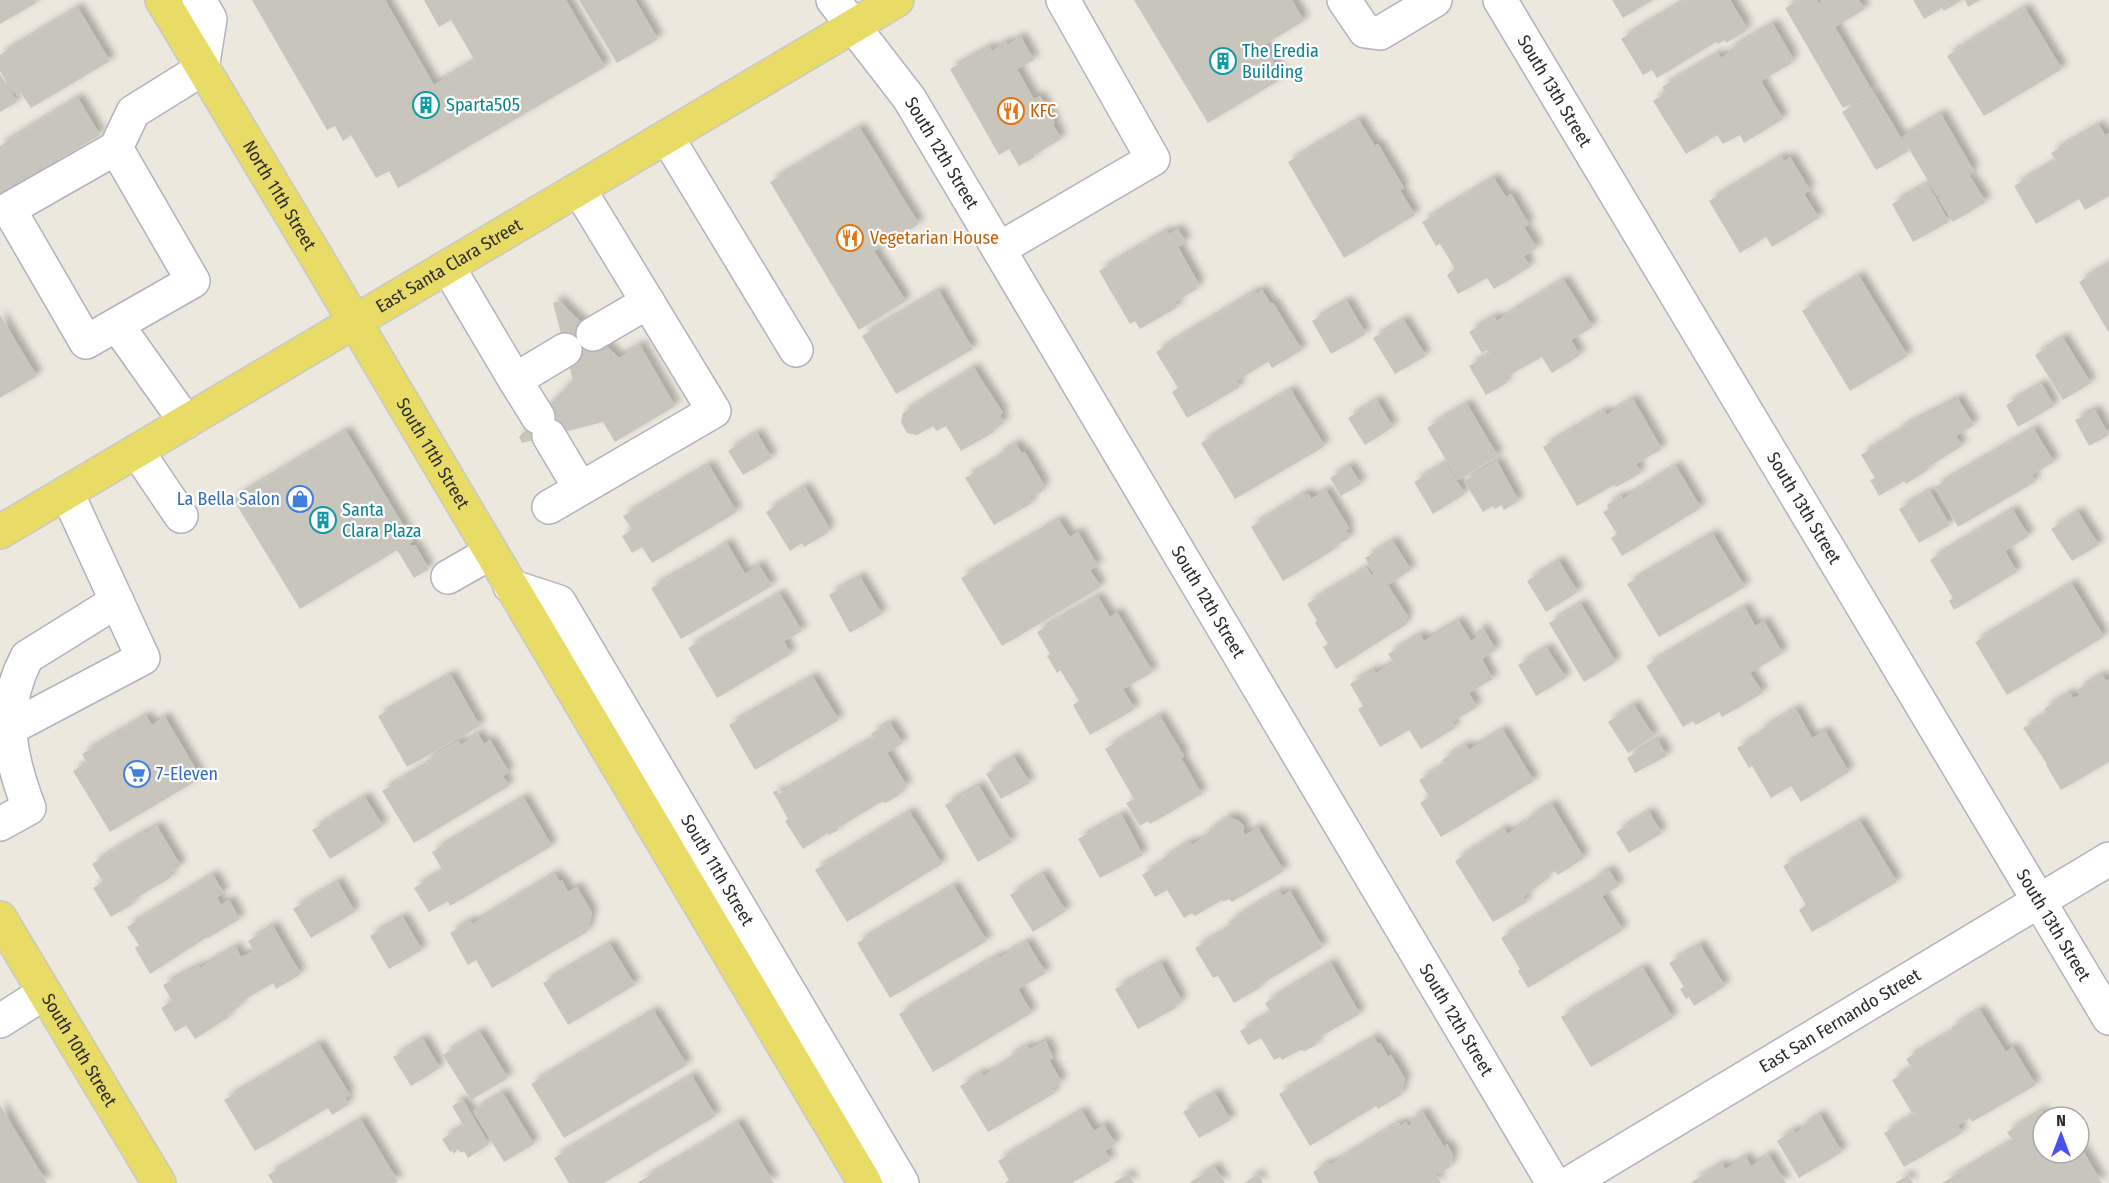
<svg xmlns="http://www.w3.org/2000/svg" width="2109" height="1183" font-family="'Fira Sans Condensed',sans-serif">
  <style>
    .building { fill: #c8c6bc; filter: url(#shadow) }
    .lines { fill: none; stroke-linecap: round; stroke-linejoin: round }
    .minor-casing { stroke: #b1b2be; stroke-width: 36 }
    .major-casing { stroke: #c8c8c8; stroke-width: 36 }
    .minor { stroke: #fff; stroke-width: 33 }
    .major { stroke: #e8dc67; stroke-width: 33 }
    .labels { text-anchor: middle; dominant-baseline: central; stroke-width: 4.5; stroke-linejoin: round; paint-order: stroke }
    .culture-label { font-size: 18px; fill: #0d838f; stroke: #fff; text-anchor: start }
    .street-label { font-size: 18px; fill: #2b2b2b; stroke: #fff }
    .food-label { font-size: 18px; fill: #c56008; stroke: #fff; text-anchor: start }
    .shop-label { font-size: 18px; fill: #366cbe; stroke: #fff; text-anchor: end }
  </style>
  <defs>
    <filter id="shadow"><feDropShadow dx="5.5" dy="-5.5" stdDeviation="3" flood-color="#0004"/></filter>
  </defs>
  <rect width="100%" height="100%" fill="#ece8de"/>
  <g class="building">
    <polygon points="0,0 35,0 36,3 0,24"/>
    <polygon points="252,0 385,0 434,85 475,61 451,20 439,27 424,0 566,0 605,67 398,188 389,171 376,178 351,135 343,141 335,126 327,130"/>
    <polygon points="579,0 635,0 658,39 617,63"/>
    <polygon points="1134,0 1292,0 1304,21 1264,45 1283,78 1208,123"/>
    <polygon points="1612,0 1653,0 1623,18"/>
    <polygon points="1687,0 1730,0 1746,26 1744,27 1746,31 1726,43 1725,40 1718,44 1716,42 1657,78 1652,70 1643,75 1621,39"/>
    <polygon points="1799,0 1817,0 1819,4 1821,3 1820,0 1859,0 1865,9 1835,27 1873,92 1843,108 1785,8"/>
    <polygon points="1913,0 1962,0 1944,11 1942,8 1924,19"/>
    <polygon points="1965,0 1980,0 1968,7"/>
    <polygon points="78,8 110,61 31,108 21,93 17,96 16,92 14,94 0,71 0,55"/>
    <polygon points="2025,8 2062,69 1984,116 1947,56"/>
    <polygon points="1773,24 1793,58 1790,60 1792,63 1761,81 1783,119 1744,143 1740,135 1723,144 1717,135 1686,154 1653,101 1666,93 1662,87 1718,54 1721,58 1730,52 1729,50"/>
    <polygon points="1021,37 1034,60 1017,69 1034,99 1040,96 1055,123 1053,124 1061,139 1034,155 1035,157 1019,166 1009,149 999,155 950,69 990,47 992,51 1006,42 1007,45"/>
    <polygon points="0,74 17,102 0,112"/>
    <polygon points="1874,93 1909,151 1876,170 1842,112"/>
    <polygon points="78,98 100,135 0,195 0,146"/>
    <polygon points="1941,114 1974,171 1969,174 1970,177 1937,196 1902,137"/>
    <polygon points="1359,120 1375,146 1378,144 1404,188 1400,190 1415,215 1344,258 1288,162"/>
    <polygon points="2099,125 2105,135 2109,133 2109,196 2085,210 2079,199 2036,224 2014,186 2056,161 2051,153"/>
    <polygon points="860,128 919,224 874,251 906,301 859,330 770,182"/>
    <polygon points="1782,157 1784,161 1790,157 1810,190 1804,194 1819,218 1772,247 1766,237 1740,253 1709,201"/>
    <polygon points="1494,178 1506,197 1511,194 1529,224 1524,227 1537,248 1524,256 1530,267 1494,289 1487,278 1458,294 1447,275 1455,269 1440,244 1436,246 1422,222"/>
    <polygon points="1971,178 1986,202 1953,222 1938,198"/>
    <polygon points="1928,184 1949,222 1913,242 1892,204"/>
    <polygon points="1178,229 1186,242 1178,247 1199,284 1196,286 1197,289 1175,302 1178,307 1140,329 1135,321 1130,324 1099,271 1167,231 1169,234"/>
    <polygon points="2109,264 2109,333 2079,282"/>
    <polygon points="1859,276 1908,356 1850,391 1802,311"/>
    <polygon points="1564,280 1593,327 1571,340 1580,355 1552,373 1542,357 1504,378 1507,383 1486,395 1469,366 1490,354 1487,350 1482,353 1469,332 1494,317 1497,321"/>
    <polygon points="1262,290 1271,304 1273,303 1302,350 1272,368 1268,362 1236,381 1240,387 1187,418 1172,392 1178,388 1156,352 1255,292 1256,294"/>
    <polygon points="939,291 973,349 896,394 862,336"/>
    <polygon points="559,301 619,358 640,345 675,406 615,442 603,422 522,443 519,437 573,380 553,303"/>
    <polygon points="1347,301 1366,334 1331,354 1312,321"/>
    <polygon points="0,315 37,376 0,398"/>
    <polygon points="1404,320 1426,356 1395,374 1373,338"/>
    <polygon points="2063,338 2091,383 2063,400 2035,355"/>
    <polygon points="974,368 1003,413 1000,416 1004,423 993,430 994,432 961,451 946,426 937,431 933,426 917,435 907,433 901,422 903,413"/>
    <polygon points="2042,384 2054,406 2018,427 2006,405"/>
    <polygon points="1291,390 1325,446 1235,499 1201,443"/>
    <polygon points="1633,399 1662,449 1636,464 1641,473 1616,487 1614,485 1577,506 1543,447 1604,411 1607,415"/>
    <polygon points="1958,399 1974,425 1956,436 1962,446 1928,467 1929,469 1906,484 1904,481 1879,496 1870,480 1875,478 1861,455 1900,431 1899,429"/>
    <polygon points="1377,400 1393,427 1365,445 1348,418"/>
    <polygon points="1467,404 1498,456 1458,480 1427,428"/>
    <polygon points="2095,410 2109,435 2089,446 2075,420"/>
    <polygon points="2034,429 2054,462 2032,475 2035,482 1958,527 1935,487"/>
    <polygon points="346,431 413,541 410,543 412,547 415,545 429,569 414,578 397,550 300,609 233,499"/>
    <polygon points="757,433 772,458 743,475 728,451"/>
    <polygon points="1016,444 1022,453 1025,452 1044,485 1041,487 1043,491 1029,498 1032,503 994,525 965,478 998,459 996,456"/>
    <polygon points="1497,461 1519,501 1504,510 1501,505 1495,509 1493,506 1483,512 1464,481"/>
    <polygon points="1446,463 1465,494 1433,514 1414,482"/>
    <polygon points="709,465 737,512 652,563 642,547 632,553 622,536 632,530 623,516"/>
    <polygon points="1350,466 1361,484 1341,496 1330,478"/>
    <polygon points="1676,466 1701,508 1622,556 1611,538 1617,534 1603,512 1609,509 1607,505 1621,496 1623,499"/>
    <polygon points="805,487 829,527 827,529 829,532 804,547 802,543 790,551 766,512"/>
    <polygon points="1326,490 1349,528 1346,530 1350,538 1335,546 1332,541 1331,542 1335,549 1283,581 1251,527 1304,494 1309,494 1311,499"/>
    <polygon points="1930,491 1950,525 1919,543 1899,509"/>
    <polygon points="2013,510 2029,536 2005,551 2017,572 1954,610 1949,601 1953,598 1930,560"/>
    <polygon points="2078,512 2099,545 2072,561 2051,529"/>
    <polygon points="1059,520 1070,537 1078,532 1098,566 1090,570 1101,587 1002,646 961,578"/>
    <polygon points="1713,534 1745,587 1659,637 1627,584"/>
    <polygon points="1393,541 1411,570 1388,585 1408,617 1404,620 1407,624 1336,669 1323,647 1328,644 1315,623 1317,621 1307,604 1367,568 1372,576 1374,575 1365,558"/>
    <polygon points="727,543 745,574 759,565 772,586 681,639 651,588 705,558"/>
    <polygon points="1559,561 1578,592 1546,612 1527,581"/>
    <polygon points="860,577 882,614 850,633 829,595"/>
    <polygon points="2072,584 2104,637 2007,695 1975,642"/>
    <polygon points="780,594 802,631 784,641 791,654 717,698 688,648"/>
    <polygon points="1098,597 1110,617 1117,612 1153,672 1123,689 1135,709 1090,735 1073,705 1079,701 1060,670 1057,673 1047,656 1050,654 1037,632"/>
    <polygon points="1581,604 1616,662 1584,682 1549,623"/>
    <polygon points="1745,607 1755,626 1764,621 1783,653 1750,673 1763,693 1722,717 1719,712 1696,725 1693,721 1683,727 1646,666"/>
    <polygon points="1459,621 1471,641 1477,637 1475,633 1483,628 1496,650 1482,659 1493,679 1469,693 1477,707 1452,722 1455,728 1421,749 1409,730 1380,747 1358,709 1363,706 1350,684 1374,670 1376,673 1394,663 1388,654 1420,635 1424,641"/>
    <polygon points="1547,648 1566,678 1536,696 1518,665"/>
    <polygon points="451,675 480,726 407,767 378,716"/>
    <polygon points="2102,675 2106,681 2109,679 2109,762 2061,790 2046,765 2047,764 2023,728 2047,714 2044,709 2070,693 2073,698 2080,695 2077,690"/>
    <polygon points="813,677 839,720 755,770 729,725"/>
    <polygon points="1634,705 1654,736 1628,753 1608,722"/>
    <polygon points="1796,709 1812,738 1825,731 1849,772 1801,802 1791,786 1771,798 1752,766 1749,768 1737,748 1761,734 1759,731"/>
    <polygon points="146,716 152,725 165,717 201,778 110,832 73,771 87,763 82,754"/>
    <polygon points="1160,716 1184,756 1181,758 1202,794 1150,824 1148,821 1140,826 1126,803 1134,799 1105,749"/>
    <polygon points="890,723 903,743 887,753 907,786 900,790 899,795 886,803 881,802 838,828 839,830 829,835 828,833 803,849 785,821 788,819 773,792 777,790 779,794 874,738 871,734"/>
    <polygon points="1503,730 1534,781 1441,837 1420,803 1429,797 1419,780 1445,765 1442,760 1466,745 1469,750"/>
    <polygon points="478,734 484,744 490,740 509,772 503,776 509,786 414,843 382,791 428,764 426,761 458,741 461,745"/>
    <polygon points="1658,740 1667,756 1635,773 1627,758"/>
    <polygon points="1014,757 1030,783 1001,799 986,774"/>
    <polygon points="979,786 1012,842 978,862 945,805"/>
    <polygon points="365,797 383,826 330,859 312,830"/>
    <polygon points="524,798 552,846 450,906 448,901 429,912 414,888 443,871 432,852"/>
    <polygon points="1552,804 1584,858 1558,875 1555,871 1544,877 1546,880 1523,897 1527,902 1493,922 1455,861 1504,829 1507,834 1528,821 1527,819"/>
    <polygon points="910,812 942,864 847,922 815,870"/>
    <polygon points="1649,812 1662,833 1629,853 1616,832"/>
    <polygon points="1122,815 1143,855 1100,878 1078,839"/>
    <polygon points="1229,817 1239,821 1244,827 1243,830 1245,835 1258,828 1284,871 1232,902 1229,899 1223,902 1222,900 1195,916 1192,913 1184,918 1167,890 1155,897 1142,875 1163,862 1161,860 1190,842 1192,845 1205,837 1204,835"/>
    <polygon points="1860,821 1897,882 1812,932 1799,910 1806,905 1783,866"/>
    <polygon points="157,826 181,866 169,873 172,877 131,901 133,904 111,917 93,888 103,882 92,864 145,832 146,833"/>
    <polygon points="1609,870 1619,886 1602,896 1623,930 1528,988 1518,971 1520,969 1501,938 1595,881 1593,879"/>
    <polygon points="555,874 560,882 562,880 568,892 577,887 592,913 587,932 492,988 476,960 468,965 450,933 470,921 472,924"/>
    <polygon points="1043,874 1066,911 1033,932 1010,895"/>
    <polygon points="213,875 224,893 217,897 221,905 229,900 240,919 208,938 207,937 150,974 135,948 139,945 127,927"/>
    <polygon points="338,882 355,912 311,938 293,909"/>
    <polygon points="954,886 987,941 890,998 857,943"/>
    <polygon points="1280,891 1282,896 1290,891 1323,947 1260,985 1261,987 1234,1003 1218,976 1213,978 1195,948 1225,931 1223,928 1231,924 1229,922"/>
    <polygon points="403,917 422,950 389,969 370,936"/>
    <polygon points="273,926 301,974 276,989 273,983 239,1003 241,1006 227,1014 229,1017 195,1039 186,1025 175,1032 161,1008 172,1001 163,985 199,966 200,968 236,947 241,957 248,954 254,951 248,941"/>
    <polygon points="1027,942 1046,973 1018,989 1032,1013 933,1072 899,1014 998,956 999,958"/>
    <polygon points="610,944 635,985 568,1025 543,983"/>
    <polygon points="1700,945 1725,986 1694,1006 1689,997 1686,999 1680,989 1684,987 1669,963"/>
    <polygon points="1161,963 1182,1001 1175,1006 1176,1008 1138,1029 1115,989"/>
    <polygon points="1331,963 1360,1014 1318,1038 1316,1045 1305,1051 1300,1050 1282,1060 1280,1057 1274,1060 1261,1038 1248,1045 1240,1031 1271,1013 1265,1003"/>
    <polygon points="1643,968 1673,1018 1591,1067 1561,1017"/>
    <polygon points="1980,1010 2006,1052 2013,1047 2036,1085 1972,1122 1970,1118 1958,1125 1962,1133 1904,1167 1884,1133 1917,1113 1915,1111 1912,1113 1892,1080 1912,1068 1906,1059 1953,1031 1951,1028"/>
    <polygon points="654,1011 687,1065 564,1138 531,1084"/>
    <polygon points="480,1032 508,1078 471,1100 443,1055"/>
    <polygon points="1374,1038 1378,1044 1380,1043 1388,1057 1391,1055 1405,1079 1401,1095 1378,1109 1376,1106 1310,1146 1279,1094"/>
    <polygon points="423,1039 440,1068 411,1086 393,1057"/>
    <polygon points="1046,1041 1053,1058 1049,1060 1062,1082 1052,1088 1055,1093 988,1132 960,1086 981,1073 983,1076 1009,1061 1007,1058 1027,1046 1029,1049"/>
    <polygon points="319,1044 350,1095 345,1098 349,1104 332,1115 328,1108 255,1151 224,1100"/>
    <polygon points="692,1076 716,1116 604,1183 569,1183 554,1158"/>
    <polygon points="503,1093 534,1144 504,1162 473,1111"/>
    <polygon points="1215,1093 1231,1120 1199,1138 1183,1112"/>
    <polygon points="463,1100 489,1144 468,1158 464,1151 461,1153 458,1149 454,1154 452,1151 450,1152 442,1139 464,1126 452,1106"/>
    <polygon points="0,1105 47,1183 0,1183"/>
    <polygon points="1082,1111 1094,1131 1104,1125 1116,1144 1105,1151 1111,1160 1072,1183 1004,1183 1009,1180 998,1161"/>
    <polygon points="2042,1111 2046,1117 2043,1117 2043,1153 2079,1153 2079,1144 2102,1183 1942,1183 2013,1141 2007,1132"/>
    <polygon points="1423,1112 1444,1147 1447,1144 1453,1155 1450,1167 1439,1174 1438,1172 1435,1173 1441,1183 1319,1183 1313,1172 1328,1163 1330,1165 1399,1123 1401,1126 1406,1122 1408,1126 1412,1124 1410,1120"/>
    <polygon points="1820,1115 1842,1152 1799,1178 1777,1141 1794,1130 1796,1133 1804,1127 1802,1126"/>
    <polygon points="361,1120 398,1181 394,1183 273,1183 268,1175"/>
    <polygon points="738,1122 774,1183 637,1183 700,1146"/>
    <polygon points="1769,1155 1786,1183 1690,1183 1722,1164 1725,1169 1746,1157 1751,1166"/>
    <polygon points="1215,1167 1225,1183 1191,1183 1190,1182"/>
    <polygon points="1128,1174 1134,1183 1113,1183"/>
    <polygon points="1258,1174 1263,1183 1244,1183"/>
    <polygon points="1908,1175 1913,1183 1895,1183"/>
  </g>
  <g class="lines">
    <defs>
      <g id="minor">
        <path id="s1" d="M833,0L909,98L1553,1183"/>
        <polyline points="1344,0 1365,31 1380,33 1435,0"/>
        <path id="s2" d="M1500,0L2109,1018"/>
        <polyline points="667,137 796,350"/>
        <polyline points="116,148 193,281 86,342 9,209 116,148 133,112 202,69 210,19 199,0"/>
        <polyline points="999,249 1153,159 1063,0"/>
        <polyline points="448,267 515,380 565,350"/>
        <polyline points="117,325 186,422"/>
        <polyline points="593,334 648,302"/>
        <polyline points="515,380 538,417"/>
        <polyline points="549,436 580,488"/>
        <polyline points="137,451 181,516"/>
        <polyline points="549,507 714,411 579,189"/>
        <polyline points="448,577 490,553"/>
        <path id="s3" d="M510,586L559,602L902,1183"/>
        <polyline points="3,732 143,658 67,493"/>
        <path d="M0,824L29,808C8,753 0,709 27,657L117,601"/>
        <polyline points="0,1021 44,993"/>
        <path id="s4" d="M1570,1183L2109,859"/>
      </g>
      <g id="major">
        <path id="s5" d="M162,0L317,258L865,1183"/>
        <path id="s6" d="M0,532L897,0"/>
        <path id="s7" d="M0,918L159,1183"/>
      </g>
    </defs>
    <use href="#minor" class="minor-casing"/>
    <use href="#major" class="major-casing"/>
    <use href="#minor" class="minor"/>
    <use href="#major" class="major"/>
  </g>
  <defs>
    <symbol id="building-ring" viewBox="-11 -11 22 22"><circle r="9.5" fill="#fff" stroke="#0f9aa8" stroke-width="1.5"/><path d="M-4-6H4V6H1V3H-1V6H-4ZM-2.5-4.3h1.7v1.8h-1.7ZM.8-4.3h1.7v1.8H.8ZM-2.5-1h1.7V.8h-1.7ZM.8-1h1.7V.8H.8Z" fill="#0f9aa8"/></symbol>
    <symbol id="restaurant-ring" viewBox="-11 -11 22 22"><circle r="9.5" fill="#fff" stroke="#e8710a" stroke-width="1.5"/><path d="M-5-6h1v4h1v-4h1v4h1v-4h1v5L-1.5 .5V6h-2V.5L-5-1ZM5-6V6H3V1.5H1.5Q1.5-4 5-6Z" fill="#e8710a"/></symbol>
    <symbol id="shop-ring" viewBox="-11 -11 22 22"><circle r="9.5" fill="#fff" stroke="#3f7fe0" stroke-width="1.5"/><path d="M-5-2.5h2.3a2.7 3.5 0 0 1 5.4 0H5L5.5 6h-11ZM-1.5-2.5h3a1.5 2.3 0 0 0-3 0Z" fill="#3f7fe0"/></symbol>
    <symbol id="supermarket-ring" viewBox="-11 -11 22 22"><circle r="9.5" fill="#fff" stroke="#3f7fe0" stroke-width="1.5"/><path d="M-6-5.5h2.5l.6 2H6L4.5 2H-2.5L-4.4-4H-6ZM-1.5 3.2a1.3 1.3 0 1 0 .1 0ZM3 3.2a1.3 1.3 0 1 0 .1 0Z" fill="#3f7fe0"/></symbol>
  </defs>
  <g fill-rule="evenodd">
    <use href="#building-ring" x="1208" y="46" width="30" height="30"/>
    <use href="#building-ring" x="411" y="90" width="30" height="30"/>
    <use href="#restaurant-ring" x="996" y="96" width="30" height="30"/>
    <use href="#restaurant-ring" x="835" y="223" width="30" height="30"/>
    <use href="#shop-ring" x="285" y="484" width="30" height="30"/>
    <use href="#building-ring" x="308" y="505" width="30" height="30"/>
    <use href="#supermarket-ring" x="122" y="759" width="30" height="30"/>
  </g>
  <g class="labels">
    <g class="culture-label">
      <text x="1242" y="51">The Eredia<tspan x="1242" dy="21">Building</tspan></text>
      <text x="446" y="105">Sparta505</text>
      <text x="342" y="510">Santa<tspan x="342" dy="21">Clara Plaza</tspan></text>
    </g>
    <g class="street-label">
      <text stroke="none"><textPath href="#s2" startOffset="106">South 13th Street</textPath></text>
      <text stroke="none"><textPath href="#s1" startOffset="188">South 12th Street</textPath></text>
      <text stroke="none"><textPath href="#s5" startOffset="228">North 11th Street</textPath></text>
      <text stroke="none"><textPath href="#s6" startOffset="522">East Santa Clara Street</textPath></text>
      <text stroke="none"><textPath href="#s5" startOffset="528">South 11th Street</textPath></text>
      <text stroke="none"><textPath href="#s2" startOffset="592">South 13th Street</textPath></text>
      <text stroke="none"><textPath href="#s1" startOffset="710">South 12th Street</textPath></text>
      <text stroke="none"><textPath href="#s3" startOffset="363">South 11th Street</textPath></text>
      <text stroke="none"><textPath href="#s2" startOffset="1078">South 13th Street</textPath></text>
      <text stroke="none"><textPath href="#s1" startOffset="1196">South 12th Street</textPath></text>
      <text stroke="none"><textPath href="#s4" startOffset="315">East San Fernando Street</textPath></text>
      <text stroke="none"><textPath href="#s7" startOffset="154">South 10th Street</textPath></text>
    </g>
    <g class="food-label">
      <text x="1030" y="111">KFC</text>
      <text x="870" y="238">Vegetarian House</text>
    </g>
    <g class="shop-label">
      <text x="280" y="499">La Bella Salon</text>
      <text x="156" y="774" text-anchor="start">7-Eleven</text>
    </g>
  </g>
  <g transform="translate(2061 1135)"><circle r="28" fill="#ffffff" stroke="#aaaaaa" stroke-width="1.5"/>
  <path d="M0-4.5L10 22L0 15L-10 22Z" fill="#4850ef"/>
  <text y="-9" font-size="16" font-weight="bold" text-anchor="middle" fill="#2b2b2b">N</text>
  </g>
</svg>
